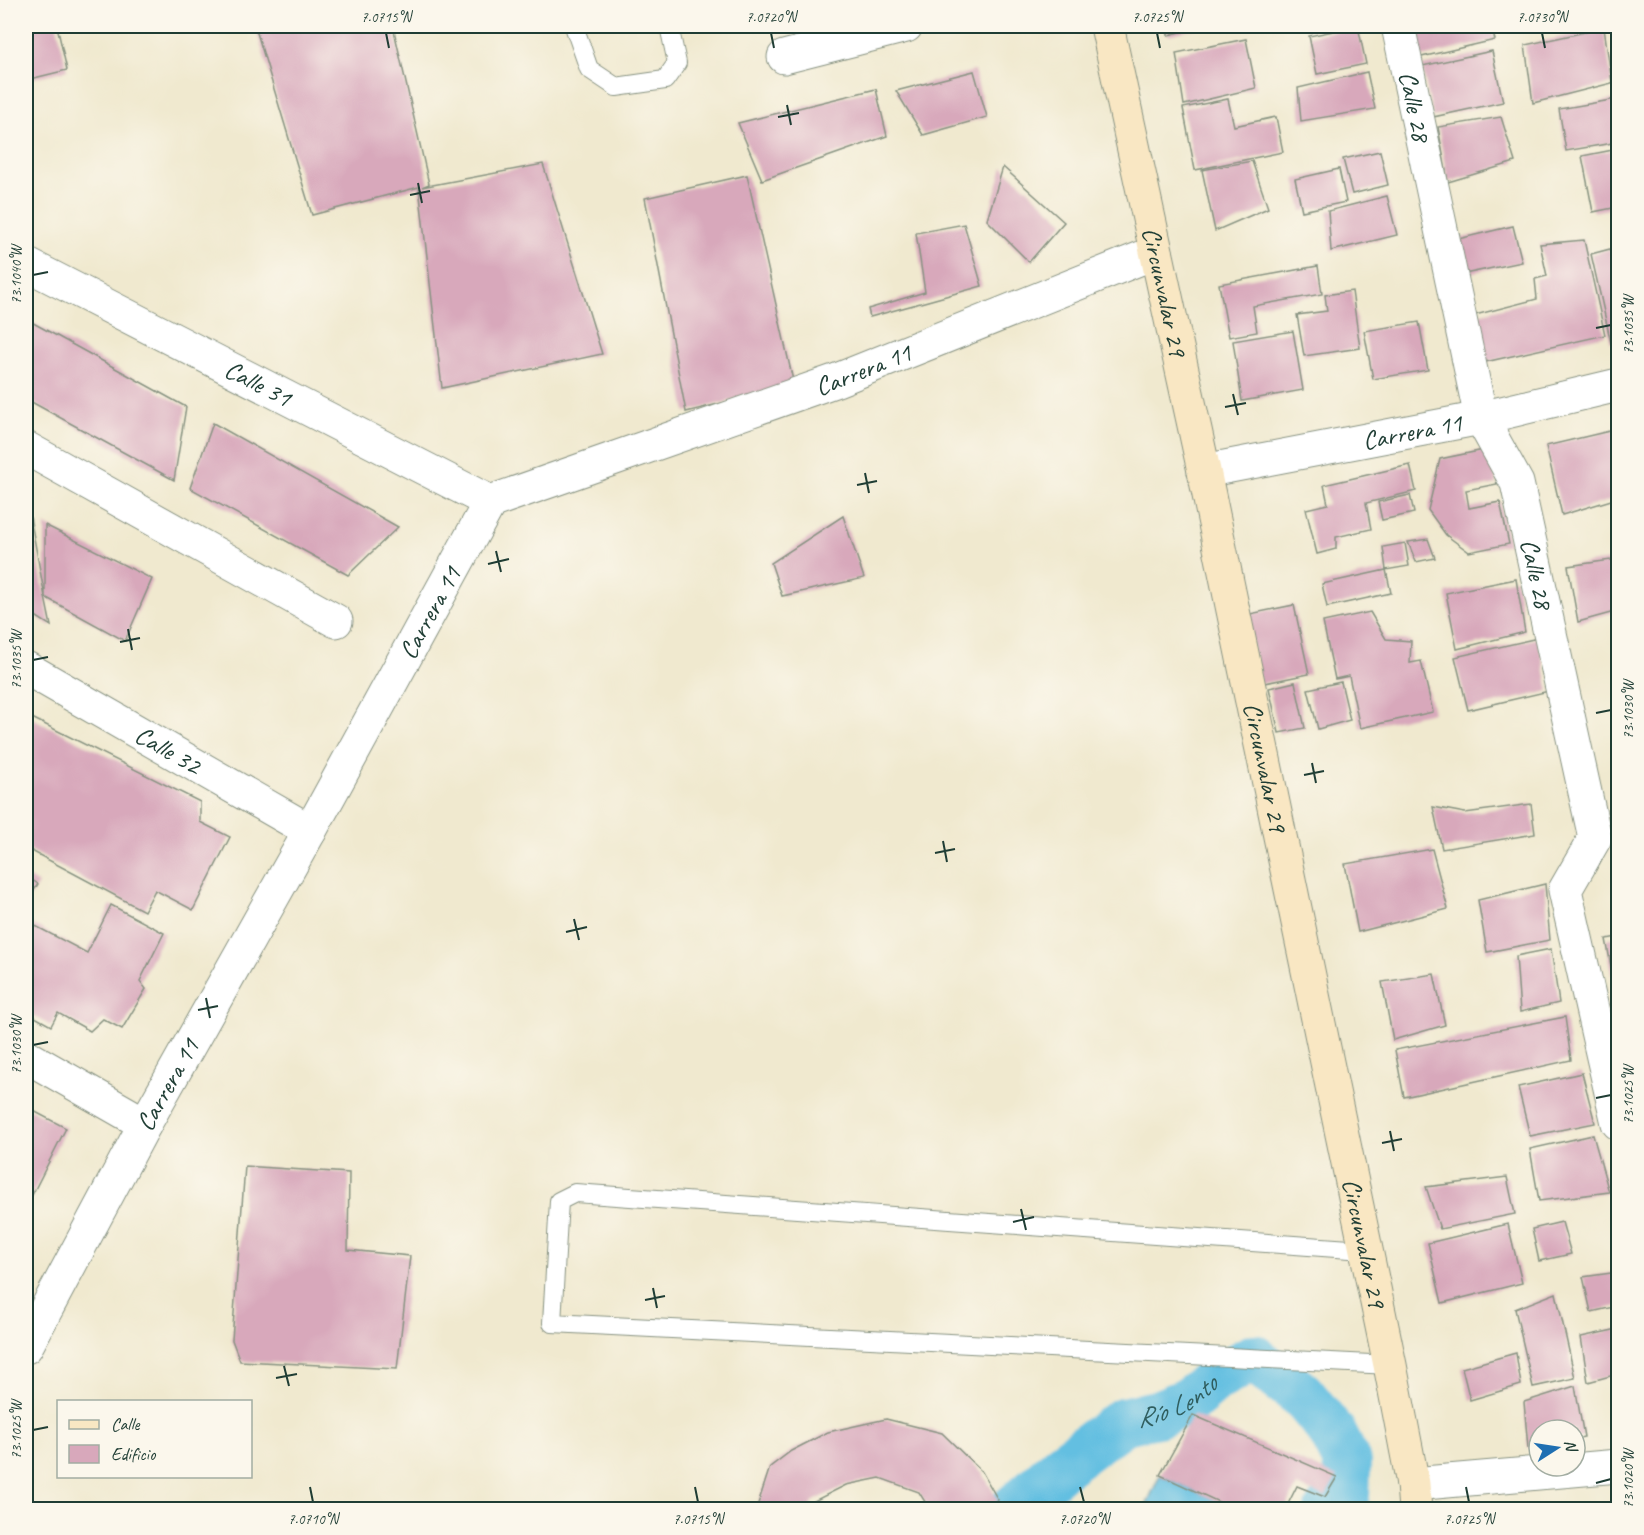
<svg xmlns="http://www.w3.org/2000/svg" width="1644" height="1535" font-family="Caveat,sans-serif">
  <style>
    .water { fill: #63bfe1; stroke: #417e8a; stroke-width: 1.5 }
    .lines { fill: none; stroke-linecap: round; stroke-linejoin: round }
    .canal { stroke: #63bfe1; stroke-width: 48 }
    .building { fill: #d8a8bb }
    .lane-casing { stroke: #889382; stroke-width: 20 }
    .street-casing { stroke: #889382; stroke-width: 35 }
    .secondary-casing { stroke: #889382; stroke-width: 35 }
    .lane { stroke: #fff; stroke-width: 18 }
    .street { stroke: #fff; stroke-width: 33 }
    .secondary { stroke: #f9e7c3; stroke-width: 33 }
    .ticks { fill: none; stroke: #1f3d34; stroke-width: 2 }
    .labels { text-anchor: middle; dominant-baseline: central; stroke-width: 5; stroke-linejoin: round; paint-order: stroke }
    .street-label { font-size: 26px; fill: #1f3d34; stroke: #fbf7ec }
    .water-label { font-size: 27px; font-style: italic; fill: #305e5f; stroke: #fbf7ec }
    .neatline { fill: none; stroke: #1f3d34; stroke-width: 2 }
    .ticks-label { font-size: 15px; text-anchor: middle; fill: #1f3d34 }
  </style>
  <rect width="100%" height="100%" fill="#fbf7ec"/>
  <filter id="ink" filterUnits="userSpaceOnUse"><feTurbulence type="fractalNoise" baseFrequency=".0167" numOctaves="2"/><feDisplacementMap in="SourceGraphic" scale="12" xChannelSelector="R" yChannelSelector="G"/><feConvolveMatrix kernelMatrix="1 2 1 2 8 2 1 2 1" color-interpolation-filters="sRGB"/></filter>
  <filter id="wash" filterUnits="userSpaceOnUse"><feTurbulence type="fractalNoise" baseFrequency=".008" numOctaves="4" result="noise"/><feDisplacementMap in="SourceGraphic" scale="24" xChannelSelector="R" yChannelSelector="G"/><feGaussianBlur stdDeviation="1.35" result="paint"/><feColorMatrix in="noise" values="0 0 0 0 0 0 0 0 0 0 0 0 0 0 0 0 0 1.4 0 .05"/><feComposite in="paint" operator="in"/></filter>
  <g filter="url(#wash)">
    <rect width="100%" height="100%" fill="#f0e9cf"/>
    <polygon class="water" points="1160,1475 1236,1509 1144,1510"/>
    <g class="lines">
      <path class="canal" id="s1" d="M1012,1510L1063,1465L1123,1421L1157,1414L1189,1401L1216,1378L1253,1358L1302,1395L1332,1432L1347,1462L1346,1495L1328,1510"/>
    </g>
    <g id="blocks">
      <g class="building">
        <polygon points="26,26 57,26 67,70 26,80"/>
        <polygon points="255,26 393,26 429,184 422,187 543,164 602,354 442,388 419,187 312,215"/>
        <polygon points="1166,26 1206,26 1168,35"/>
        <polygon points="1358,26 1366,64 1317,74 1309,36"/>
        <polygon points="1411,26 1491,26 1495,40 1417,58"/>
        <polygon points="1604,28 1612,83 1533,103 1525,45"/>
        <polygon points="1246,39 1256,88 1184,105 1176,53"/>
        <polygon points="1492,51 1503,102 1433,117 1422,66"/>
        <polygon points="974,71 987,117 923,135 896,91"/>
        <polygon points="1367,72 1375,109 1301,121 1298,88"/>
        <polygon points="876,89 887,136 762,180 738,123"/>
        <polygon points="1228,99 1234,126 1276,117 1283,152 1195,170 1183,108"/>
        <polygon points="1617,99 1618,142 1566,151 1559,109"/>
        <polygon points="1501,117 1515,162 1448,182 1438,127"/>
        <polygon points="1618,149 1618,207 1593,212 1582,156"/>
        <polygon points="1380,151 1388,185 1352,194 1343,159"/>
        <polygon points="1252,161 1268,208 1215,231 1202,170"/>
        <polygon points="1003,167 1064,222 1029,262 987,220"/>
        <polygon points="1339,169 1346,202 1302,211 1295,179"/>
        <polygon points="747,175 794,385 686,412 645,198"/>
        <polygon points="1387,196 1397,235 1331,251 1328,211"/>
        <polygon points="964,224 982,286 870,317 868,309 925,292 916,233"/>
        <polygon points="1513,226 1522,262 1464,274 1458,239"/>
        <polygon points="1584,240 1605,335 1485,362 1475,315 1537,299 1535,279 1547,276 1540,244"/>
        <polygon points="1610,249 1618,285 1618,341 1611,343 1591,254"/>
        <polygon points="1318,266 1322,294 1253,306 1257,332 1229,337 1219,284"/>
        <polygon points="1352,291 1360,348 1304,356 1297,315 1327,311 1325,295"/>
        <polygon points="26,319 186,407 174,480 26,399"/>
        <polygon points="1419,322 1428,370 1373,379 1364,331"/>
        <polygon points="1293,331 1303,390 1242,401 1233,341"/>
        <polygon points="213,423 398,527 348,575 190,488"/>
        <polygon points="1618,429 1618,498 1562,515 1546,446"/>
        <polygon points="1489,449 1497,484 1466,490 1469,508 1500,502 1509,544 1469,552 1446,535 1428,510 1440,459"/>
        <polygon points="1410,465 1416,491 1366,503 1371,529 1336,537 1336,549 1317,554 1306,509 1328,504 1324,485"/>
        <polygon points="26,495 45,597 45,525 152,579 125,641 45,597 51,626 26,610"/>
        <polygon points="1410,495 1414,513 1382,520 1378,502"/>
        <polygon points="843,516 864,578 782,596 771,563"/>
        <polygon points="1428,539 1435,558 1416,562 1408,542"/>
        <polygon points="1405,543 1409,566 1386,570 1383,547"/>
        <polygon points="1618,559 1618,611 1578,622 1568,566"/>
        <polygon points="1386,570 1391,593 1327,607 1322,584"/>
        <polygon points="1516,579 1525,632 1457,649 1446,593"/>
        <polygon points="1294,605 1309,674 1260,684 1245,615"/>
        <polygon points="1370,612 1386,639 1411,641 1410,663 1421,661 1433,712 1360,728 1349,676 1335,679 1323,622"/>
        <polygon points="1538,638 1549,691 1468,710 1455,657"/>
        <polygon points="1295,682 1305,728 1279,733 1269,688"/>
        <polygon points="1341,682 1350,720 1318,729 1308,689"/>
        <polygon points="32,718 200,802 200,822 230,837 193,910 155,890 144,911 26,848 26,730"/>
        <polygon points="1531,804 1535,834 1442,849 1433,807 1465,813"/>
        <polygon points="1432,849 1448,909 1358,932 1345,864"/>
        <polygon points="26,876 38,884 26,903"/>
        <polygon points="1545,884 1550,940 1487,952 1478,900"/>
        <polygon points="111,905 164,933 140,981 146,989 122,1029 103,1019 90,1031 58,1013 51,1026 26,1012 26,921 87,953"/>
        <polygon points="1618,937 1618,988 1615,988 1606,939"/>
        <polygon points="1551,949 1559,1003 1520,1012 1516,956"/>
        <polygon points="1434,974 1445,1025 1393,1040 1382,982"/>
        <polygon points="1565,1017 1571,1060 1404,1097 1395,1050"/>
        <polygon points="1582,1073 1595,1123 1530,1136 1518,1087"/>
        <polygon points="26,1107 66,1128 26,1207"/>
        <polygon points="1593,1135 1609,1192 1539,1201 1530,1149"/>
        <polygon points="245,1166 349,1173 348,1250 410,1256 397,1369 240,1361 232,1340"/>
        <polygon points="1507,1177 1515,1214 1440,1229 1426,1187"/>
        <polygon points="1562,1222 1571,1254 1539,1261 1532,1229"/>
        <polygon points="1508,1224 1522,1283 1442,1303 1428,1243"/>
        <polygon points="1618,1272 1618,1306 1591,1312 1583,1277"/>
        <polygon points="1556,1293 1575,1378 1533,1387 1515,1309"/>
        <polygon points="1618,1329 1618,1374 1588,1382 1581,1337"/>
        <polygon points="1516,1353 1521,1385 1470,1400 1462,1368"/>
        <polygon points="1575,1386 1584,1437 1575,1439 1575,1430 1539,1430 1539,1446 1528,1448 1524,1402"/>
        <polygon points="1193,1415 1337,1477 1325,1497 1297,1486 1285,1510 1236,1510 1160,1475"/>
        <polygon points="886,1419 942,1433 982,1472 998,1500 985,1510 930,1510 919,1492 880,1478 846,1485 814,1501 809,1510 756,1510 770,1467 791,1451 828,1432"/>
      </g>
    </g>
  </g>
  <g filter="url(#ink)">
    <use href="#blocks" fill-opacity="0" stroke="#889382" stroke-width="1.5"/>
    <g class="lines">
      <defs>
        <g id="lane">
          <polyline points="574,26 589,69 616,87 665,80 677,63 669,26"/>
          <polyline points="1364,1250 575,1193 559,1201 552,1323 1390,1365"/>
        </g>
        <g id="street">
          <path id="s2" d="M1398,26L1481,418L1517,483L1595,838L1565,890L1618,1123"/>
          <polyline points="784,57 906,26"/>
          <path id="s3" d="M26,264L490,502"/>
          <polyline points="26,448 336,621"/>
          <path id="s4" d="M1204,471L1481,418L1618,385"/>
          <path id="s5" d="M26,668L310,831"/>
          <polyline points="26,1056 145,1124"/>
          <path id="s6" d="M26,1347L145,1124L310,831L490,502L837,380L1156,252"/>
          <polyline points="1413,1484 1618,1466"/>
        </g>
        <g id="secondary">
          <path id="s7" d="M1107,26L1204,471L1390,1365L1413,1484L1415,1510"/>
        </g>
      </defs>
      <use href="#lane" class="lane-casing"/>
      <use href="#street" class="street-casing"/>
      <use href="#secondary" class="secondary-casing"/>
      <use href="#lane" class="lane"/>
      <use href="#street" class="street"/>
      <use href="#secondary" class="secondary"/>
    </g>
  </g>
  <path class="ticks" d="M386,33L389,48M771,33L774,48M1157,33L1160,48M1542,33L1545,48M787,105L791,125M778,117L799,113M418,183L422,203M410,195L430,191M33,275L48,272M1596,328L1611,325M1233,394L1238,415M1225,407L1246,403M865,473L869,493M857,485L877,481M496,551L501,572M488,564L509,559M128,629L132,650M120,642L140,638M33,660L48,657M1596,713L1611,710M1312,763L1316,783M1304,775L1324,771M943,841L947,862M935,853L955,849M574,919L579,940M566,932L587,927M206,998L210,1018M198,1010L218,1006M33,1045L48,1042M1596,1098L1611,1095M1390,1131L1394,1151M1382,1143L1402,1139M1021,1209L1026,1230M1013,1222L1034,1217M653,1288L657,1308M645,1300L665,1296M284,1366L289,1386M276,1378L297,1374M33,1430L48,1427M1596,1483L1611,1479M310,1487L313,1502M695,1487L698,1502M1080,1487L1084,1502M1466,1487L1469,1502"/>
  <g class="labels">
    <g class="street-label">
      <text stroke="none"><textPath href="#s2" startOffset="82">Calle 28</textPath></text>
      <text stroke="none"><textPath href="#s7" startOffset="272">Circunvalar 29</textPath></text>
      <text stroke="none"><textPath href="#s6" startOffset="1360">Carrera 11</textPath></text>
      <text stroke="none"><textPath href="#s3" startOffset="261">Calle 31</textPath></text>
      <text stroke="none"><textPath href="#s4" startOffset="212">Carrera 11</textPath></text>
      <text stroke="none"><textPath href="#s2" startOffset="568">Calle 28</textPath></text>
      <text stroke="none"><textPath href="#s6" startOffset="838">Carrera 11</textPath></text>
      <text stroke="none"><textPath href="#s5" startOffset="164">Calle 32</textPath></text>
      <text stroke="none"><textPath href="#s7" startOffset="758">Circunvalar 29</textPath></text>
      <text stroke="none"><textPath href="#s6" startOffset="298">Carrera 11</textPath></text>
      <text stroke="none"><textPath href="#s7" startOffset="1244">Circunvalar 29</textPath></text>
    </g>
    <g class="water-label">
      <text stroke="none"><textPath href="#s1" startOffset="200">Río Lento</textPath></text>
    </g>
  </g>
  <rect width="1644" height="1535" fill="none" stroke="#fbf7ec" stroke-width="66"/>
  <rect x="57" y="1400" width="195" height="78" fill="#fbf7ec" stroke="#a3ada2" stroke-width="1.5"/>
  <rect x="69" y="1420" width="30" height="9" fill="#f9e7c3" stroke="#a3ada2" stroke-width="1.5"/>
  <text x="111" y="1430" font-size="18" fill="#1f3d34">Calle</text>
  <rect x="69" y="1445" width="30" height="18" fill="#d8a8bb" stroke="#a3ada2" stroke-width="1.5"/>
  <text x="111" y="1460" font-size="18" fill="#1f3d34">Edificio</text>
  <g transform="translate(1557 1448) rotate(78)"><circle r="28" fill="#fbf7ec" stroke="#a3ada2" stroke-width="1.5"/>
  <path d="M0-4.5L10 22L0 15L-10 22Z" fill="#1f6fb2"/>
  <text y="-9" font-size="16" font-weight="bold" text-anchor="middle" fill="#1f3d34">N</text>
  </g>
  <rect x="33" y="33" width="1578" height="1469" class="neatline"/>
  <g class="ticks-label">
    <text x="386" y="22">7.0715°N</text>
    <text x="771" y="22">7.0720°N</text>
    <text x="1157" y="22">7.0725°N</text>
    <text x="1542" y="22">7.0730°N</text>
    <text transform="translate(16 275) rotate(-90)" y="5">73.1040°W</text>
    <text transform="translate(1628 325) rotate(-90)" y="5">73.1035°W</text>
    <text transform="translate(16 660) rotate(-90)" y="5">73.1035°W</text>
    <text transform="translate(1628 710) rotate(-90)" y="5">73.1030°W</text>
    <text transform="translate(16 1045) rotate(-90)" y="5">73.1030°W</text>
    <text transform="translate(1628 1095) rotate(-90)" y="5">73.1025°W</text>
    <text transform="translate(16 1430) rotate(-90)" y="5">73.1025°W</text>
    <text transform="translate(1628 1479) rotate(-90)" y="5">73.1020°W</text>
    <text x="313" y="1524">7.0710°N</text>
    <text x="698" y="1524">7.0715°N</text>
    <text x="1084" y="1524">7.0720°N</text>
    <text x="1469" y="1524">7.0725°N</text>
  </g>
</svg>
